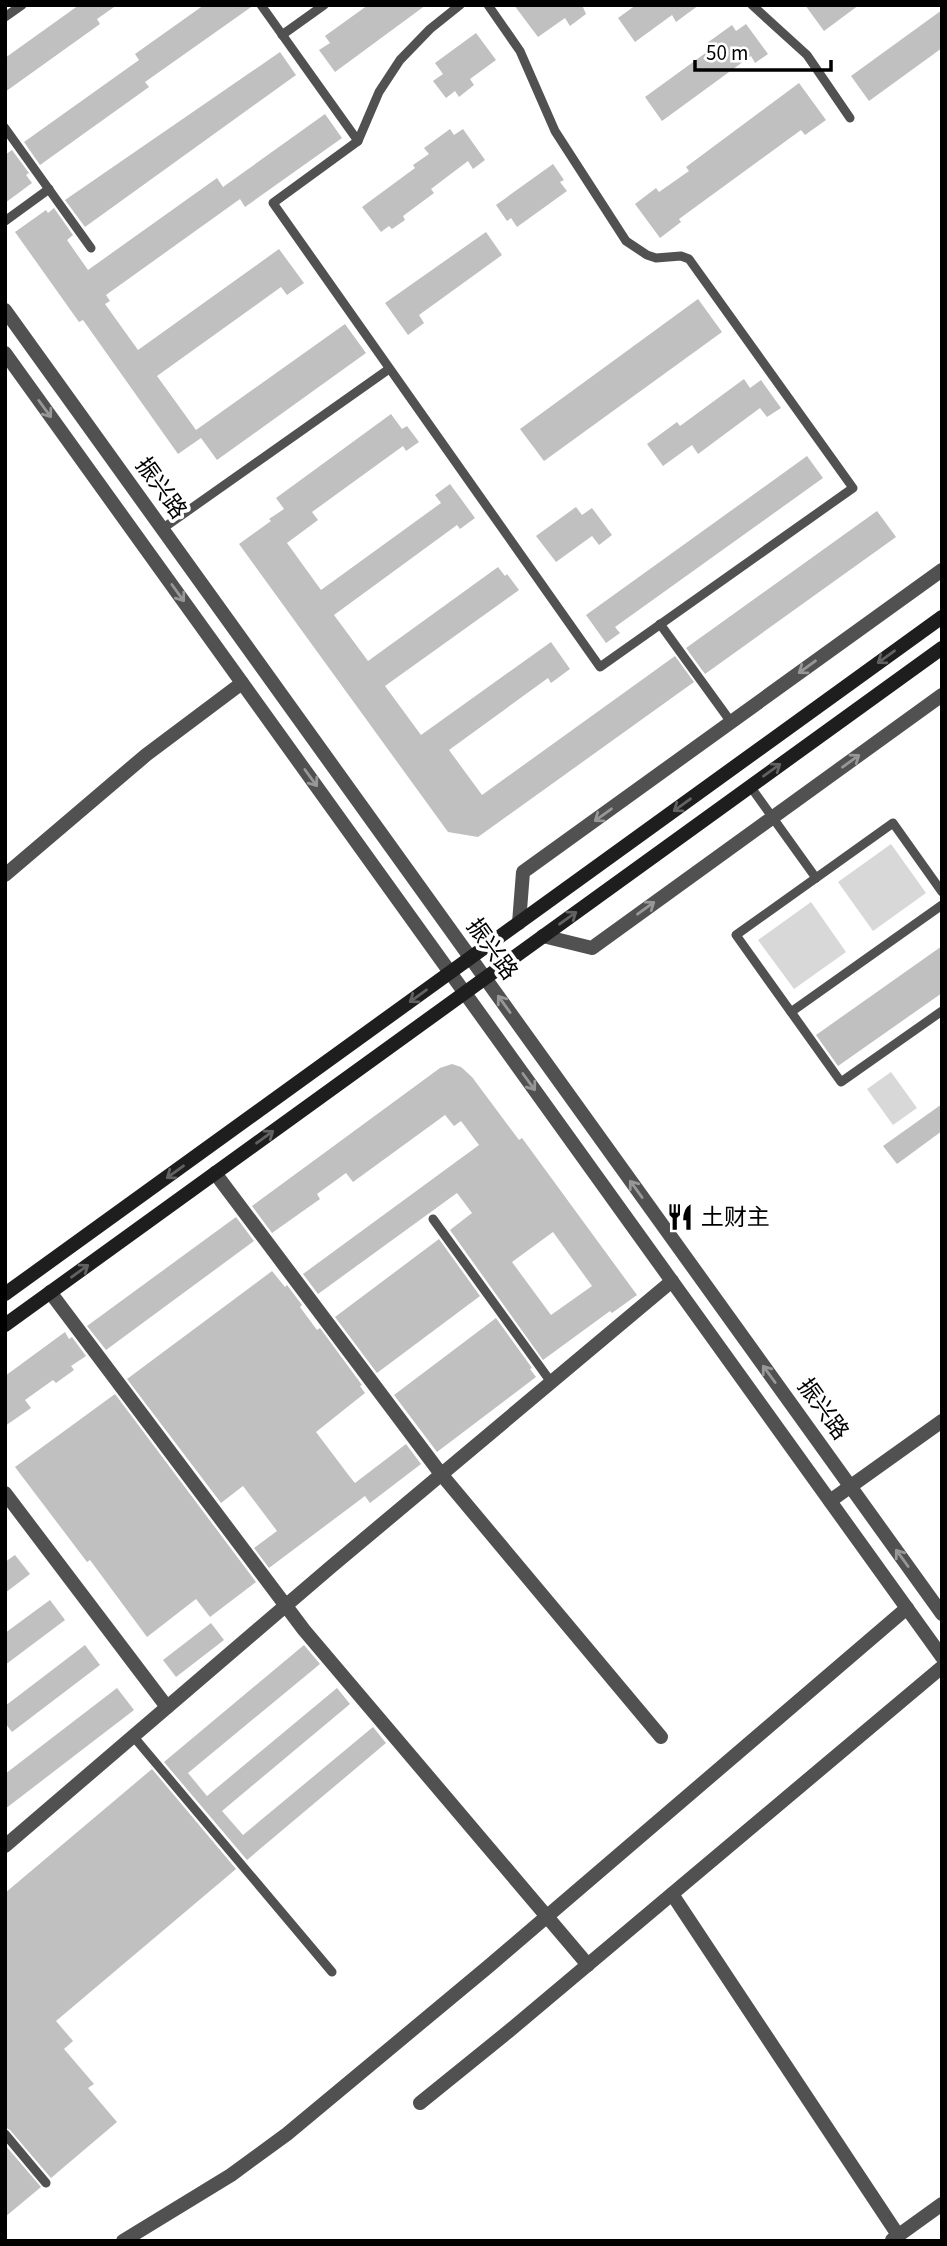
<svg xmlns="http://www.w3.org/2000/svg" width="947" height="2246" font-family="'Source Sans 3','Noto Sans SC',sans-serif">
  <style>
    .green { fill: #d8d8d8 }
    .building { fill: #c0c0c0; fill-rule: evenodd }
    .lines { fill: none; stroke-linecap: round; stroke-linejoin: round }
    .service { stroke: #515151; stroke-width: 9 }
    .minor { stroke: #515151; stroke-width: 14 }
    .tertiary { stroke: #515151; stroke-width: 14 }
    .secondary { stroke: #1e1e1e; stroke-width: 14 }
    .oneway { stroke: #979797 }
    .oneway2 { stroke: #626262 }
    .labels { text-anchor: middle; dominant-baseline: central; stroke-width: 7; stroke-linejoin: round; paint-order: stroke }
    .street-label { font-size: 23px; fill: #000; stroke: #fff }
    .poi-label { font-size: 23px; fill: #000; stroke: #fff; text-anchor: start }
  </style>
  <rect width="100%" height="100%" fill="#fff"/>
  <g class="green">
    <polygon points="891,844 926,893 873,931 838,882"/>
    <polygon points="811,902 846,952 794,989 758,940"/>
    <polygon points="891,1072 917,1108 893,1125 867,1089"/>
  </g>
  <g class="building">
    <polygon points="79,5 117,5 97,19 100,24 5,92 5,58"/>
    <polygon points="204,5 254,5 145,82 149,87 40,165 24,142 139,60 135,54"/>
    <polygon points="368,5 426,5 335,72 319,50 330,43 325,36"/>
    <polygon points="514,5 582,5 586,14 570,26 565,18 538,37"/>
    <polygon points="636,5 699,5 676,22 672,15 635,42 618,18"/>
    <polygon points="805,5 859,5 824,31"/>
    <polygon points="942,10 942,48 869,101 851,76"/>
    <polygon points="746,24 768,54 755,63 751,56 662,121 645,97 711,49 707,43 732,25 736,31"/>
    <polygon points="476,33 496,60 470,79 474,85 459,97 455,91 446,98 433,81 443,74 435,63"/>
    <polygon points="280,52 296,75 85,227 65,200"/>
    <polygon points="799,83 826,120 805,135 801,130 679,219 681,222 660,238 635,204 656,188 659,192 689,171 686,167"/>
    <polygon points="325,114 342,138 245,207 240,199 106,295 110,301 105,304 138,350 279,249 304,283 287,295 281,287 157,376 196,430 345,324 366,353 217,460 201,438 178,454 83,320 79,322 15,232 46,210 48,213 54,208 73,235 67,240 88,270 217,178 223,187"/>
    <polygon points="450,129 454,135 463,129 485,160 473,169 468,161 431,189 434,193 403,216 405,220 392,229 389,226 381,232 362,207 415,168 413,165 429,154 424,148"/>
    <polygon points="12,150 29,173 26,175 32,183 5,203 5,155"/>
    <polygon points="553,164 564,180 560,182 567,191 517,227 511,218 507,221 496,205"/>
    <polygon points="486,232 502,255 419,315 424,323 408,335 385,303"/>
    <polygon points="698,299 722,332 544,461 520,429"/>
    <polygon points="744,379 750,388 761,380 781,408 767,417 760,408 698,454 692,445 663,466 647,444 677,422 680,426"/>
    <polygon points="391,414 402,429 407,426 419,442 406,451 403,446 312,512 318,520 287,543 321,590 441,503 435,495 450,484 475,518 460,529 457,525 334,615 368,661 498,567 505,576 507,574 519,590 385,686 421,735 551,642 570,669 551,683 548,678 449,750 482,795 675,656 694,682 478,837 448,832 239,544 271,521 269,519 284,509 276,498"/>
    <polygon points="807,456 823,478 615,627 620,633 606,643 586,615"/>
    <polygon points="576,507 582,515 592,508 612,535 599,545 592,536 556,562 536,536"/>
    <polygon points="877,511 896,537 705,674 686,648"/>
    <polygon points="942,946 942,993 838,1066 816,1035"/>
    <path d="M452,1064L461,1067L472,1077L519,1140L522,1138L637,1295L612,1313L610,1311L543,1360L450,1230L472,1213L457,1193L318,1294L303,1274L479,1145L461,1121L454,1126L445,1115L353,1182L346,1173L317,1194L320,1199L272,1233L252,1206L440,1068ZM553,1232L592,1286L551,1315L512,1262Z"/>
    <polygon points="942,1104 942,1131 897,1164 883,1146"/>
    <polygon points="236,1217 254,1241 106,1350 87,1326"/>
    <polygon points="439,1239 480,1296 377,1373 335,1317"/>
    <polygon points="272,1271 285,1287 287,1285 302,1305 300,1307 317,1330 320,1328 362,1385 360,1386 365,1393 316,1432 350,1477 355,1483 406,1444 421,1464 370,1503 365,1496 269,1568 254,1548 277,1531 243,1486 221,1503 127,1379"/>
    <polygon points="496,1318 532,1368 530,1369 536,1377 437,1452 394,1395"/>
    <polygon points="65,1332 69,1339 72,1337 86,1356 71,1366 74,1370 56,1383 53,1380 25,1400 31,1408 5,1426 5,1376"/>
    <polygon points="115,1394 256,1582 210,1617 196,1599 147,1637 90,1560 87,1562 15,1467"/>
    <polygon points="15,1555 30,1574 5,1593 5,1562"/>
    <polygon points="50,1600 65,1620 5,1665 5,1633"/>
    <polygon points="211,1623 224,1640 176,1677 163,1660"/>
    <polygon points="85,1645 100,1665 12,1732 5,1723 5,1706"/>
    <polygon points="304,1645 320,1664 188,1773 207,1796 337,1688 350,1704 222,1811 243,1835 373,1727 386,1743 247,1860 164,1762"/>
    <polygon points="117,1688 134,1710 5,1809 5,1774"/>
    <polygon points="152,1769 236,1869 56,2021 73,2041 64,2049 94,2084 88,2088 117,2122 51,2178 10,2130 5,2127 5,1893"/>
    <polygon points="5,2145 41,2187 5,2217"/>
  </g>
  <g class="lines">
    <g class="service">
      <polyline points="261,5 358,141"/>
      <polyline points="460,5 430,29 400,60 379,92 358,141 273,203 600,667 853,488 689,259 681,256 656,258 647,255 626,241 555,131 520,51 488,5"/>
      <polyline points="752,5 807,55 850,118"/>
      <polyline points="5,17 22,5"/>
      <polyline points="282,35 324,5"/>
      <polyline points="5,128 91,248"/>
      <polyline points="5,221 49,189"/>
      <polyline points="162,529 389,369"/>
      <polyline points="660,624 731,722"/>
      <polyline points="750,786 816,878"/>
      <polyline points="942,892 893,823 736,935 841,1082 942,1011"/>
      <polyline points="791,1012 942,905"/>
      <polyline points="433,1219 551,1382"/>
      <polyline points="133,1736 332,1972"/>
      <polyline points="5,2134 46,2183"/>
    </g>
    <g class="minor">
      <polyline points="5,875 146,755 242,683"/>
      <polyline points="519,923 523,872 942,570"/>
      <polyline points="543,936 592,948 942,695"/>
      <polyline points="215,1173 441,1474 661,1737"/>
      <polyline points="50,1292 304,1630 588,1965"/>
      <polyline points="5,1493 167,1707"/>
      <polyline points="830,1501 942,1421"/>
      <polyline points="5,1846 332,1566 672,1281"/>
      <polyline points="672,1894 898,2235"/>
      <polyline points="420,2103 509,2031 942,1667"/>
      <polyline points="892,2240 942,2204"/>
      <polyline points="123,2241 231,2175 287,2134 489,1966 907,1608"/>
    </g>
    <g class="tertiary">
      <polyline points="5,310 942,1614"/>
      <polyline points="5,353 942,1657"/>
    </g>
    <g class="secondary">
      <polyline points="5,1294 942,617"/>
      <polyline points="5,1325 942,648"/>
    </g>
  </g>
  <defs><path id="oneway-shaft" d="M-6 0H5M1.5-3L5.5 0L1.5 3" fill="none" stroke-width="1.6" stroke-linecap="round" stroke-linejoin="round" transform="scale(1.75)"/></defs>
  <g class="oneway">
    <use href="#oneway-shaft" transform="translate(45 409) rotate(54)"/>
    <use href="#oneway-shaft" transform="translate(178 593) rotate(54)"/>
    <use href="#oneway-shaft" transform="translate(807 667) rotate(144)"/>
    <use href="#oneway-shaft" transform="translate(851 761) rotate(-36)"/>
    <use href="#oneway-shaft" transform="translate(311 778) rotate(54)"/>
    <use href="#oneway-shaft" transform="translate(603 815) rotate(144)"/>
    <use href="#oneway-shaft" transform="translate(646 908) rotate(-36)"/>
    <use href="#oneway-shaft" transform="translate(504 1004) rotate(-126)"/>
    <use href="#oneway-shaft" transform="translate(529 1082) rotate(54)"/>
    <use href="#oneway-shaft" transform="translate(636 1189) rotate(-126)"/>
    <use href="#oneway-shaft" transform="translate(769 1374) rotate(-126)"/>
    <use href="#oneway-shaft" transform="translate(902 1558) rotate(-126)"/>
  </g>
  <g class="oneway2">
    <use href="#oneway-shaft" transform="translate(886 657) rotate(144)"/>
    <use href="#oneway-shaft" transform="translate(772 770) rotate(-36)"/>
    <use href="#oneway-shaft" transform="translate(682 805) rotate(144)"/>
    <use href="#oneway-shaft" transform="translate(568 918) rotate(-36)"/>
    <use href="#oneway-shaft" transform="translate(418 996) rotate(144)"/>
    <use href="#oneway-shaft" transform="translate(265 1137) rotate(-36)"/>
    <use href="#oneway-shaft" transform="translate(175 1172) rotate(144)"/>
    <use href="#oneway-shaft" transform="translate(80 1271) rotate(-36)"/>
  </g>
  <defs>
    <symbol id="restaurant-bare" viewBox="-9 -9 18 18"><path d="M-5-6h1v4h1v-4h1v4h1v-4h1v5L-1.5 .5V6h-2V.5L-5-1ZM5-6V6H3V1.5H1.5Q1.5-4 5-6Z" fill="#000" stroke="#fff" stroke-width="2.5" paint-order="stroke"/></symbol>
  </defs>
  <g fill-rule="evenodd">
    <use href="#restaurant-bare" x="661" y="1198" width="38" height="38"/>
  </g>
  <g class="labels">
    <g class="street-label">
      <text transform="translate(161 488) rotate(54)">振兴路</text>
      <text transform="translate(492 949) rotate(54)">振兴路</text>
      <text transform="translate(823 1409) rotate(54)">振兴路</text>
    </g>
    <g class="poi-label">
      <text x="701" y="1217">土财主</text>
    </g>
  </g>
  <rect width="947" height="2246" fill="none" stroke="#000000" stroke-width="14"/>
  <path d="M695 60v10h136v-10" fill="none" stroke="#000000" stroke-width="3.5"/>
  <text x="706" y="60" font-size="21" fill="#000000" stroke="#ffffff" stroke-width="5" paint-order="stroke">50 m</text>
</svg>
